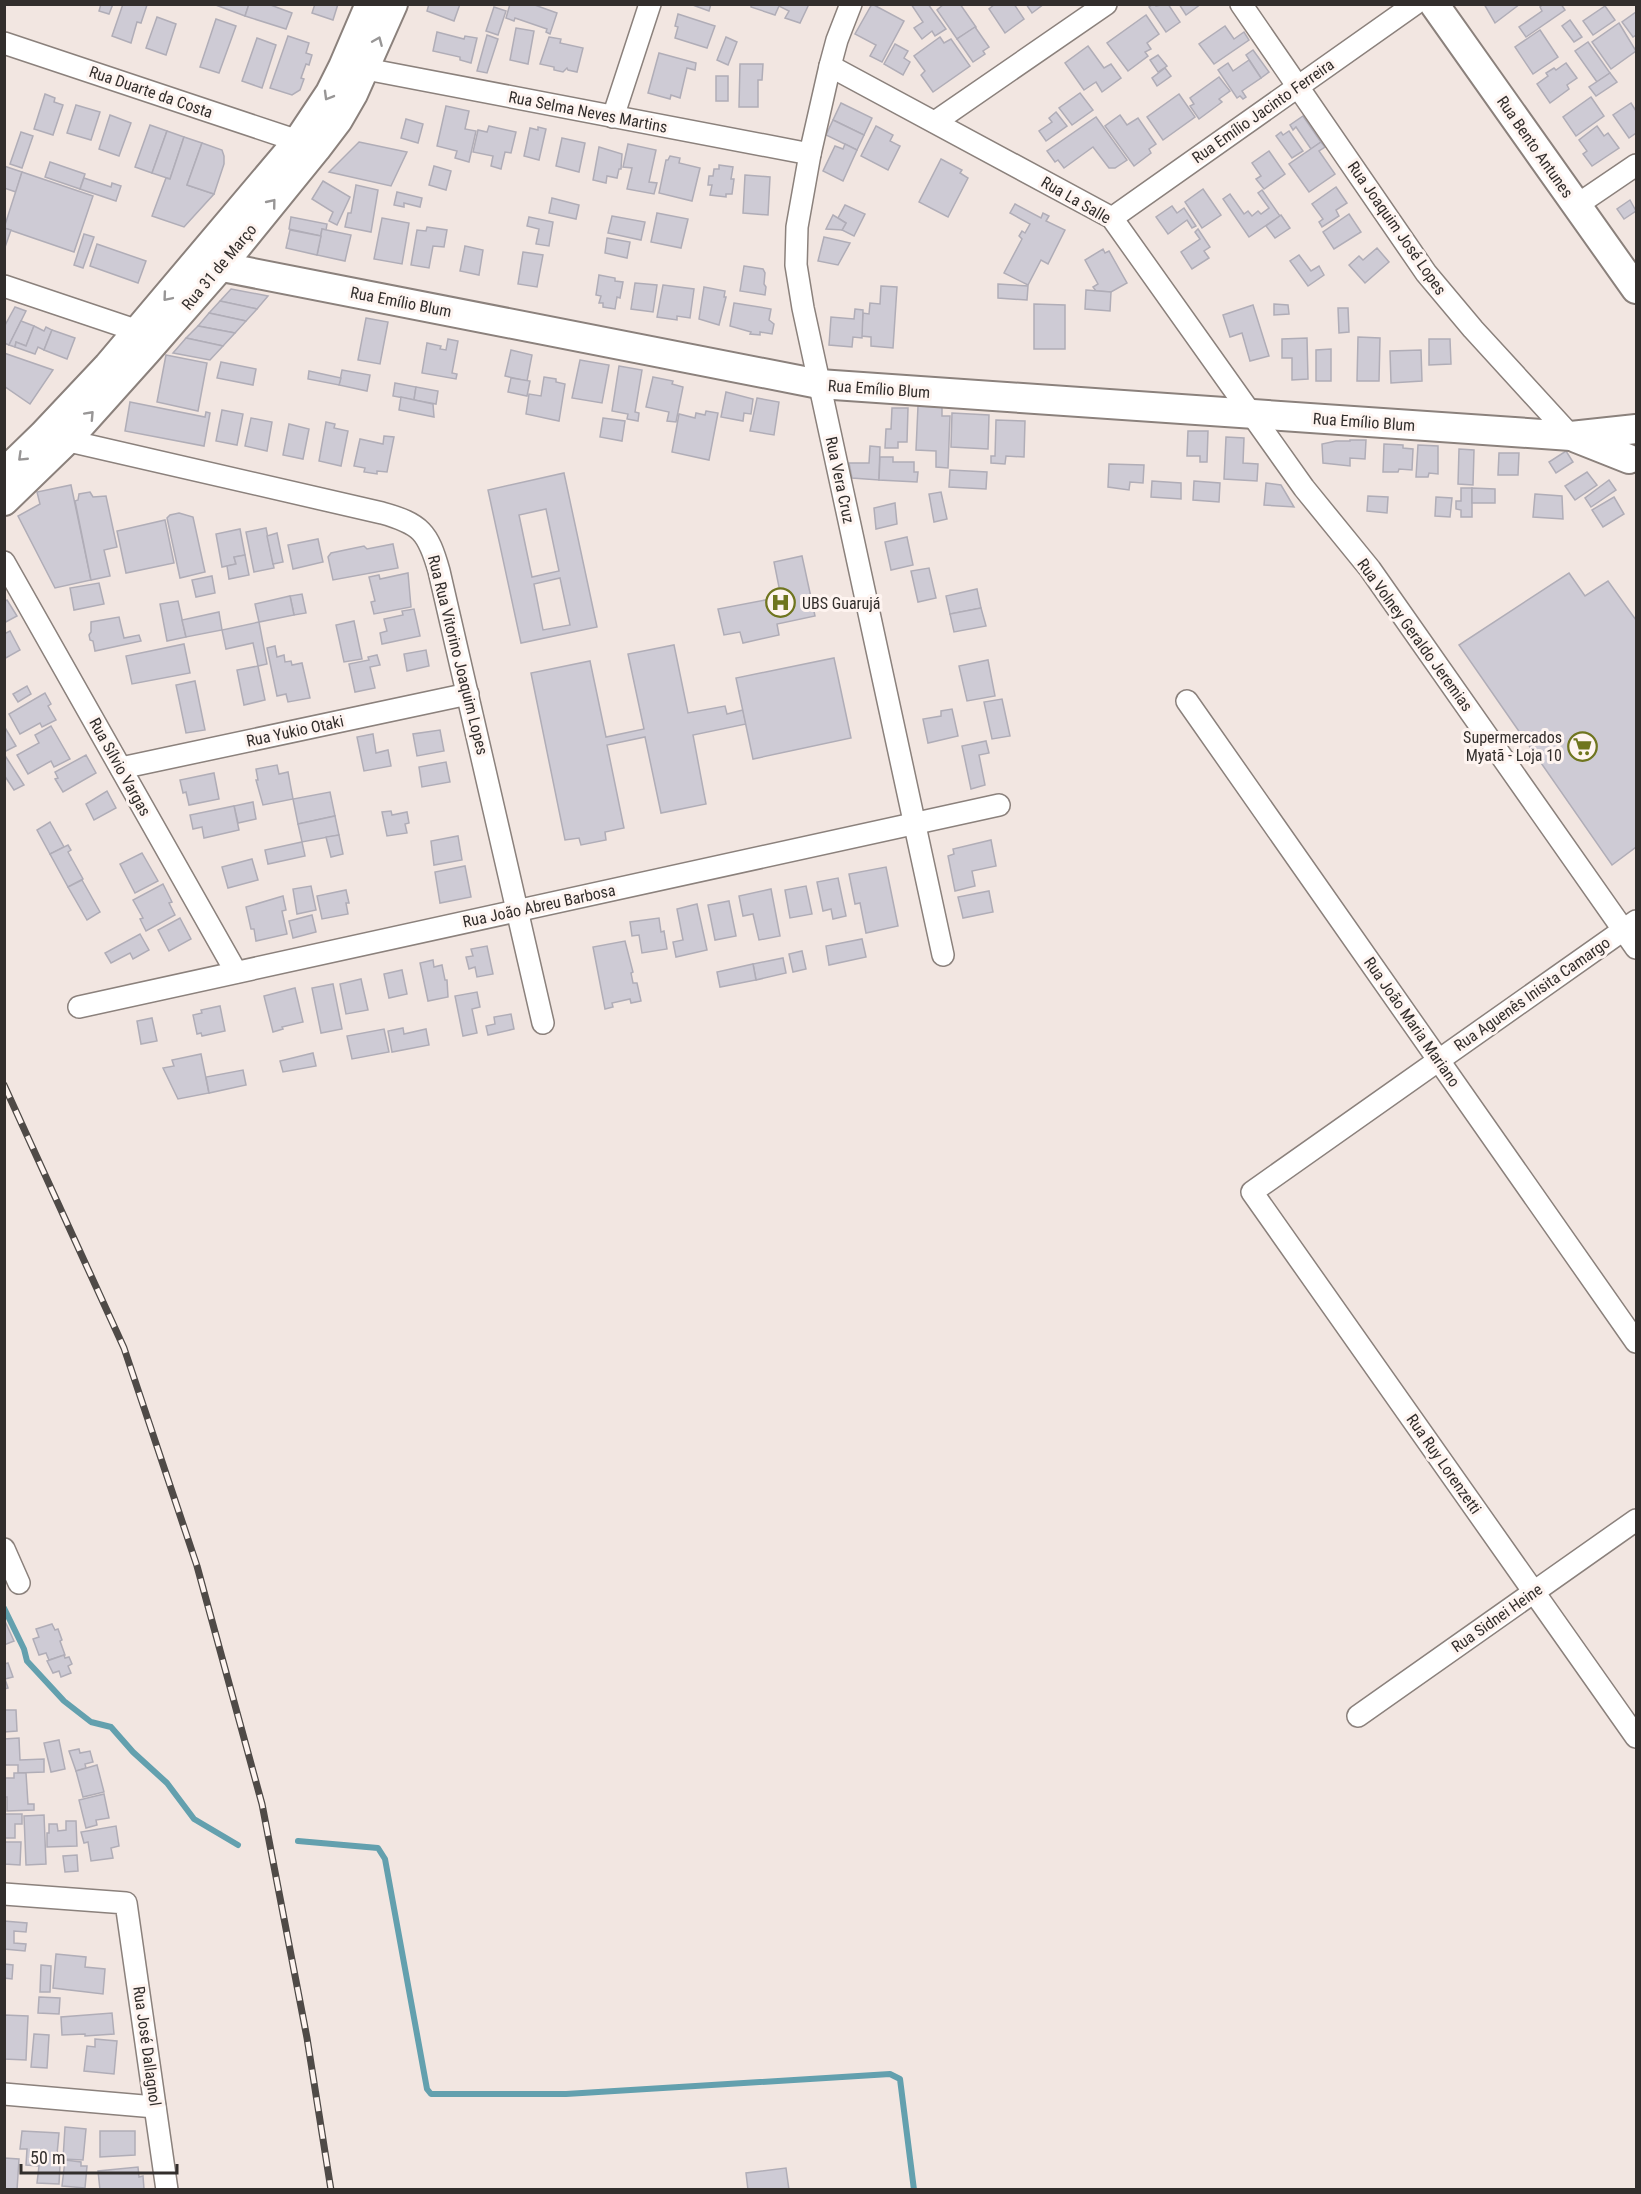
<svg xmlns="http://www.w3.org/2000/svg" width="1641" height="2194" font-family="'Roboto Condensed',sans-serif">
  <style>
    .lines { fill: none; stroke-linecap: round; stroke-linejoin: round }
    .stream { stroke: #63a0ae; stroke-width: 6 }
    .building { fill: #cecbd5; stroke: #b0adb7; stroke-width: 1.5; fill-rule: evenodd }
    .street-casing { stroke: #8b817c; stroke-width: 24 }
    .secondary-casing { stroke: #8b817c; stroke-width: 32 }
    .street { stroke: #fff; stroke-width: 21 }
    .secondary { stroke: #fff; stroke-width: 28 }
    .rail-casing { stroke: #4f4a47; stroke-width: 7 }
    .rail { stroke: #fef4f0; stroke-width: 4.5; stroke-dasharray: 14; stroke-linecap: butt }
    .oneway { stroke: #989696 }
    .labels { text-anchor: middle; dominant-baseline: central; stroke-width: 6; stroke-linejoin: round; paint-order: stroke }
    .street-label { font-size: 16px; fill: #322e2c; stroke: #fef4f0 }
    .poi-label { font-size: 16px; fill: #322e2c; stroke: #fef4f0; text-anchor: start }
  </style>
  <rect width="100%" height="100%" fill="#f2e6e1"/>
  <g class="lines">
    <g class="stream">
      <polyline points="4,1608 24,1649 27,1661 64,1701 91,1722 111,1727 133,1752 167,1783 194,1819 238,1845"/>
      <polyline points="298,1841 378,1848 385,1859 427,2089 431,2094 566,2094 890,2074 900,2079 914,2190"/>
    </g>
  </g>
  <g class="building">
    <polygon points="101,4 113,4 109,14 99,11"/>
    <polygon points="123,4 147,5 141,23 137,22 131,43 112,36"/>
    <polygon points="213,4 249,4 245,16"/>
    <polygon points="249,4 268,4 292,13 286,29 245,16"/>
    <polygon points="315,4 338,4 333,20 312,13"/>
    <polygon points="429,4 460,4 454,21 427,11"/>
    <polygon points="510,4 532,4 557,13 550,34 546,32 547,29 515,18 514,21 506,18"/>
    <polygon points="690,4 711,4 709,11"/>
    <polygon points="751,4 809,4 800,23 785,18 789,11 779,6 775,15 751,7"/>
    <polygon points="872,4 904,21 882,62 870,56 876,45 855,34"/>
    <polygon points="911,4 928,4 946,29 935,36 932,31 922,39 914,28 923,22"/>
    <polygon points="944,4 960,4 976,27 957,39 937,10"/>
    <polygon points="995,4 1014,4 1024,19 1005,33 989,9"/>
    <polygon points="1026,4 1044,4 1032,13"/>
    <polygon points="1153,4 1156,6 1168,4 1180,22 1166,32 1149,7"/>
    <polygon points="1179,4 1201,4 1186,15"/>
    <polygon points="1484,4 1520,4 1495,23"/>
    <polygon points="1543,4 1561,4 1565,10 1526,37 1519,27 1542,11 1540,7"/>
    <polygon points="1605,6 1615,20 1593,35 1583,21"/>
    <polygon points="494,7 506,11 498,35 486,31"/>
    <polygon points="1636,12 1636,35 1633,37 1622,22"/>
    <polygon points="678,14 715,26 707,48 675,38 678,27 675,26"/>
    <polygon points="1146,15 1159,34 1147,43 1151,49 1145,52 1148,56 1128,71 1107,43"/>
    <polygon points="157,17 176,24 166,55 146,48"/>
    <polygon points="216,19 236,26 219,73 200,67"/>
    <polygon points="1570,20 1582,37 1574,42 1562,26"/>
    <polygon points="1619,23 1636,51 1611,69 1592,42"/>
    <polygon points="1225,26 1234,39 1244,32 1249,40 1214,64 1199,44"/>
    <polygon points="975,27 989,47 983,51 985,54 973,62 957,39"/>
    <polygon points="516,28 534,31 528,64 510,60"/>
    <polygon points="1540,30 1558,57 1533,74 1515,47"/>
    <polygon points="437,32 464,39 465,36 477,38 471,63 460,60 460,57 433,51"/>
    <polygon points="487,35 498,39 487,73 477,71"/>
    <polygon points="288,36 309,43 306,53 312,55 309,65 306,64 301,78 304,79 300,90 292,95 270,88"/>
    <polygon points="549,37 561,39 560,43 583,48 577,72 568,70 567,68 563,72 554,70 554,67 540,64"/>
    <polygon points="726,37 737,42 728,65 717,60"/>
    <polygon points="940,37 944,43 951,39 970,66 933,92 921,75 925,71 914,56"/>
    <polygon points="257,38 276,45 262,88 242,81"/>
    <polygon points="1588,42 1610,73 1597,82 1575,51"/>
    <polygon points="895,44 908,51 904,58 910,62 903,75 884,64"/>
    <polygon points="1088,46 1104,68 1111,64 1121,78 1102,92 1096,82 1084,90 1065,63"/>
    <polygon points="1253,50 1269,72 1261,78 1246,55"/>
    <polygon points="659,53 696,63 695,70 687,68 680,98 671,95 670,99 648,93"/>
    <polygon points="1158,55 1167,66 1158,72 1150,60"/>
    <polygon points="1249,60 1261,78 1242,91 1246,97 1243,99 1240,96 1237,98 1218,70 1228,63 1233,71"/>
    <polygon points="1566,63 1577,78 1567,85 1569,89 1550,103 1537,84 1548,76 1546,73 1554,68 1556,70"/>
    <polygon points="740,64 763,64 762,80 758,80 758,107 739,107"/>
    <polygon points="1165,68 1171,76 1157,86 1152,78"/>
    <polygon points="1610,73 1617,82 1596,96 1589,87"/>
    <rect x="716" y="76" width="12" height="25"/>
    <polygon points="1219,77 1230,91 1219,99 1222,102 1199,119 1190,106 1194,104 1190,98"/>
    <polygon points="1080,93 1093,110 1072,125 1059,108"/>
    <polygon points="45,94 55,98 54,102 63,105 53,135 34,129"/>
    <polygon points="1179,94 1195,117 1163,140 1147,117"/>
    <polygon points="1591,97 1604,116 1576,136 1563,117"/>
    <polygon points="841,103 872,118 864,135 833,120"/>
    <polygon points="1631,103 1636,111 1636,133 1629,138 1613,115"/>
    <polygon points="76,105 100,112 91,140 67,133"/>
    <polygon points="446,106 469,111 465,129 476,131 469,162 455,158 457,151 437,146"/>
    <polygon points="1056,112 1067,126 1046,141 1039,131 1052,122 1049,118"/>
    <polygon points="110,115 131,123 119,156 99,149"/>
    <polygon points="1120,115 1127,125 1138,118 1156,144 1149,149 1151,153 1134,166 1105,126"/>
    <polygon points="1303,116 1321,142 1311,149 1296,127 1293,130 1290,125"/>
    <polygon points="1096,117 1127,160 1115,168 1109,168 1093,147 1064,168 1058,160 1055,162 1047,151"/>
    <polygon points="406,119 423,124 418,143 401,138"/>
    <polygon points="833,120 864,135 857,150 826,135"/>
    <polygon points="150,125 167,131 152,173 135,167"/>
    <polygon points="489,126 516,132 511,153 505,152 501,169 491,166 493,156 473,152 478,130 487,132"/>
    <polygon points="876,126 893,135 890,141 900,146 888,170 861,156"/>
    <polygon points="1597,126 1604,136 1608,133 1619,148 1592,166 1583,154 1587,151 1579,140"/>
    <polygon points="538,127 546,129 539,160 524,156 530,128 538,130"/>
    <polygon points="167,131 184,137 170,179 152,173"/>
    <polygon points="1289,131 1303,151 1292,158 1276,136 1281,132 1283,135"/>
    <polygon points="21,132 33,136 22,168 10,164"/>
    <polygon points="184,137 202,143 187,185 214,194 184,227 152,216 166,178 170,179"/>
    <polygon points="562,138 585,143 579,172 556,166"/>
    <polygon points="359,142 407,152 391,186 329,172"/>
    <polygon points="1321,142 1325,147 1319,151 1335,174 1309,192 1289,164"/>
    <polygon points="202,143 222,150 224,156 224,164 214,194 187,185"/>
    <polygon points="628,144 656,150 649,182 657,183 654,194 627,189 632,168 623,167"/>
    <polygon points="845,144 857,150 843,181 823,171 835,146 843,149"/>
    <polygon points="599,147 622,154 621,169 619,169 617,178 607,176 606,183 593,180"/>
    <polygon points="1269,151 1285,174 1264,189 1256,179 1261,176 1252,163"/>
    <polygon points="670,156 680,158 679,163 700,168 692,201 659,193 666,160 668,160"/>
    <polygon points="941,159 962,170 960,173 968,178 948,217 919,202"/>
    <polygon points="50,162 85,174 80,189 45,177"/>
    <polygon points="719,165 733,167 731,179 734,179 732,194 726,194 726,197 710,195 712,185 708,185 709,176 713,176 714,169 719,169"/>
    <polygon points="4,166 22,172 16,192 4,188"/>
    <polygon points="434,166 451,171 446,190 429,185"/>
    <polygon points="22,172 93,196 74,252 4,228"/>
    <polygon points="745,175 770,177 768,215 743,213"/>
    <polygon points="84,178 111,187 112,183 121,186 116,201 80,189"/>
    <polygon points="323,181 350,197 337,225 329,221 333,212 312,199"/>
    <polygon points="356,185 378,190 371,232 345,227 348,213 351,213"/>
    <polygon points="1336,187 1347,203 1336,210 1339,216 1322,227 1319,222 1323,219 1312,204"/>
    <polygon points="1203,189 1221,215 1202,228 1185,202"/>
    <polygon points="1262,190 1280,216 1249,237 1223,199 1230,194 1244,214 1248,211 1252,216 1258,211 1261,214 1269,208 1258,193"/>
    <polygon points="397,192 422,198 420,207 404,203 404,207 394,205"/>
    <polygon points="552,198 579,205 576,219 549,213"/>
    <polygon points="1630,200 1636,211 1624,219 1617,209"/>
    <polygon points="1015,204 1041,218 1043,213 1049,216 1046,221 1065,230 1048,264 1041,260 1028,285 1004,273 1022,239 1019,236 1022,231 1025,233 1030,224 1010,213"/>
    <polygon points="845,205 865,214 854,236 842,230 846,223 838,218"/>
    <polygon points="1172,206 1177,213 1184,208 1196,226 1192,228 1187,220 1168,234 1156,217"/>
    <polygon points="657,213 688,219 681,248 651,242"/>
    <polygon points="1349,214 1361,232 1334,249 1323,232"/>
    <polygon points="833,215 846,223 842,230 826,229"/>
    <polygon points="1281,215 1290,228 1275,238 1266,226"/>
    <polygon points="612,216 645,222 641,240 608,233"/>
    <polygon points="291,217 327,224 326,230 322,229 321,236 289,229"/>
    <polygon points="529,217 553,222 549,246 536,244 539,229 527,226"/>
    <polygon points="382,218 409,223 402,264 374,259"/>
    <polygon points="427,227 447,230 444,247 433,246 429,268 411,265 417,230 426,231"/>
    <polygon points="4,228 11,230 4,250"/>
    <polygon points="322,229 351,235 345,261 317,255"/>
    <polygon points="1198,229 1210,247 1204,251 1209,258 1192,269 1181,252 1200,239 1195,232"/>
    <polygon points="290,230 321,236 317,255 286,248"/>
    <polygon points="84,234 94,237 83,268 74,265"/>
    <polygon points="824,237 850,243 838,265 818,261"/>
    <polygon points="607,238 630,242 627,258 605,253"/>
    <polygon points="97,244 146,261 138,283 90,266"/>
    <polygon points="465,246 483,250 479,275 460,271"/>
    <polygon points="1377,248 1389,262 1365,283 1349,265 1359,256 1363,260"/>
    <polygon points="1103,249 1105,253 1109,251 1127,283 1111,292 1096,291 1093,287 1098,284 1085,260"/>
    <polygon points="523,252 543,255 537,287 518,284"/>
    <polygon points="1299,255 1311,271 1319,266 1324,275 1308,286 1290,261"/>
    <polygon points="744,266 763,269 765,273 764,284 766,287 765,295 740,291"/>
    <polygon points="599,275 615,278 615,281 623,282 620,298 617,297 615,309 603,307 603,303 599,303 601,296 596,295"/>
    <polygon points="635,283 657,285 653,312 631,309"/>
    <polygon points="998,284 1028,286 1027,300 998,298"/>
    <polygon points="663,285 694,289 690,318 677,316 677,320 657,317"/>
    <polygon points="881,286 897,287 893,348 871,346 871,337 861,336 863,313 869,314 870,303 880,304"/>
    <polygon points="704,287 725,291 724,297 726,297 719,325 699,319"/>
    <polygon points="231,289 268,296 257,309 220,301"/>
    <polygon points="1086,290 1111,292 1110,311 1085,309"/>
    <polygon points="220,301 257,309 246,321 209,313"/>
    <polygon points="734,303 771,309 769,320 774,324 772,334 760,332 760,335 750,334 751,332 730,326"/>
    <polygon points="1034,304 1065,305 1065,349 1034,349"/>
    <polygon points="1274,304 1288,305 1289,314 1274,315"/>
    <polygon points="1253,305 1269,356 1250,361 1242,333 1230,337 1223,315"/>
    <polygon points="15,307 26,311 9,345 4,343 4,327"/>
    <polygon points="1338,308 1348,308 1349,332 1339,333"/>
    <polygon points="855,309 863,310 862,338 853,337 852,347 829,345 831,317 854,319"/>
    <polygon points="209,313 246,321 235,333 198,326"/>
    <polygon points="366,318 388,322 380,364 358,360"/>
    <polygon points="21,321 34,326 26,346 16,342 15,347 9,345"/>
    <polygon points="34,326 44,331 46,327 52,330 44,350 38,347 35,354 15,347 16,342 26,346"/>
    <polygon points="198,326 235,333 223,346 186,338"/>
    <polygon points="52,330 75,338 67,359 44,350"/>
    <polygon points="1358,337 1380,338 1379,381 1357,381"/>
    <polygon points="186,338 223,346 210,360 173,353"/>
    <polygon points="1307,338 1308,379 1292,380 1292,358 1282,358 1282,339"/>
    <polygon points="448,339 458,341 452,373 457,374 456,379 422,373 427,343 441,346 440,349 446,350"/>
    <polygon points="1429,339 1450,339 1451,364 1429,365"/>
    <polygon points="1331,349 1331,381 1316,381 1316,350"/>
    <polygon points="511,350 532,355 527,381 505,376"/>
    <polygon points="1421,350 1422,381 1391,383 1390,351"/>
    <polygon points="4,353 53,370 30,404 4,386"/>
    <polygon points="166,355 207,363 198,411 157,402"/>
    <polygon points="580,360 609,365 602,403 572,398"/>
    <polygon points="221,362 256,369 253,385 217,378"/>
    <polygon points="619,366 642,370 635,412 639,413 638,421 627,419 628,414 612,411"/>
    <polygon points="342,370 370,375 367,391 339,385"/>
    <polygon points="309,371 341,378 339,385 308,379"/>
    <polygon points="544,377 556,379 556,382 565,384 559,421 526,414 529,394 541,396"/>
    <polygon points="653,377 673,381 672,384 683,387 676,422 667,421 669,412 646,407"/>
    <polygon points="511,378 530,381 527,396 508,392"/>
    <polygon points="395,383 416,387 414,400 393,396"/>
    <polygon points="416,387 438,391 436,404 414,400"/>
    <polygon points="726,392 753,399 751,414 744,413 743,421 721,417"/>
    <polygon points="401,397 433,404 434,417 399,410"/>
    <polygon points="757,398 779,402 774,435 750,431"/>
    <polygon points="130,402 205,417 206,412 210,413 204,446 125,431"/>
    <polygon points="918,406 942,407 942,416 950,416 948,468 936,467 936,451 916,450"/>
    <polygon points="892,408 908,408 907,442 898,442 898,448 885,448 886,429 891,429"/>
    <polygon points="222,410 243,414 237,445 216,441"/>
    <polygon points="706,411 718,413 709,460 672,452 679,414 695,418 696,413 705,415"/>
    <polygon points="952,413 989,415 988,449 951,447"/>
    <polygon points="251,418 272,422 267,451 245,446"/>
    <polygon points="603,418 625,421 622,441 600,437"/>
    <polygon points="996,420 1025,421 1024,457 1006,456 1005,464 991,463 991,456 995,456"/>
    <polygon points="326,422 335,424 334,428 348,431 341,466 319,461"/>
    <polygon points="289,424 309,429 303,459 283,455"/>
    <polygon points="1188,431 1208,431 1207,462 1200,462 1200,456 1187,456"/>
    <polygon points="384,436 394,437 387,472 377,471 377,474 364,472 365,468 354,466 360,439 383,444"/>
    <polygon points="1226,437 1244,438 1243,463 1258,464 1257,481 1224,479"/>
    <polygon points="1350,440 1366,440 1365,459 1350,458 1350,466 1323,463 1322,444 1336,441 1350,441"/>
    <polygon points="1384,444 1403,445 1403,448 1413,449 1412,470 1399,469 1398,472 1383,472"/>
    <polygon points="1418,445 1438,446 1438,474 1429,473 1428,477 1416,477"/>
    <polygon points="870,446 880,447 879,480 852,478 849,463 869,463"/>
    <polygon points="1459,449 1474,450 1473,485 1458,484"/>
    <polygon points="1566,451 1573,462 1556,473 1549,462"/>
    <polygon points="1499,453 1519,453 1518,475 1498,475"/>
    <polygon points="880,457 893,457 893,462 914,462 914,472 918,472 917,482 879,480"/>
    <polygon points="1109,464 1144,465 1143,483 1130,482 1129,490 1108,487"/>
    <polygon points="950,470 987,472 986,489 949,487"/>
    <polygon points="1587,472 1597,485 1575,500 1565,486"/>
    <path d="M564,473L597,627L521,643L488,490ZM546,509L559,571L532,577L519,515ZM560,578L570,625L543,630L534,584Z"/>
    <polygon points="1609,480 1616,490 1591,507 1585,498"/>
    <polygon points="1152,481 1181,483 1181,499 1151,497"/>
    <polygon points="1194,481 1220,483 1219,502 1193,500"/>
    <polygon points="1266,483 1281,485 1294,507 1264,505"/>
    <polygon points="71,485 91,580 55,588 18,516 40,504 37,492"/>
    <polygon points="1461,488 1472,488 1472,517 1461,517 1461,510 1456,509 1456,501 1461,501"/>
    <polygon points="1472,488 1495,489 1495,503 1472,503"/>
    <polygon points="90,492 93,497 106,496 117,547 104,550 110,576 91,580 75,501 78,500 79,494"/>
    <polygon points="941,492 947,519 934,522 929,494"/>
    <polygon points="1535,494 1562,496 1563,519 1533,517"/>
    <polygon points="1368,496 1388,497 1387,513 1367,511"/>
    <polygon points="1436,497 1452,498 1450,517 1435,516"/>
    <polygon points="1614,497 1624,514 1603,527 1592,510"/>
    <polygon points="895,503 897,524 876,529 874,508"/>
    <polygon points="179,513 193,517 205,572 180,578 167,518 170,515"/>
    <polygon points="165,520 174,563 126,573 117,531"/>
    <polygon points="266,528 274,568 254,572 246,532"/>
    <polygon points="240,529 245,555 234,557 236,564 222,567 216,534"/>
    <polygon points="277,533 283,562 273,564 267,536"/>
    <polygon points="907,537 913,565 891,570 885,542"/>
    <polygon points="318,539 323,562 293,569 288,545"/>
    <polygon points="393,544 398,568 333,580 328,557 331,553 364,546 367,549"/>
    <polygon points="245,555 249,575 229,579 227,566 236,564 234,557"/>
    <polygon points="802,556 815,616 777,624 779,635 743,643 740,632 724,635 718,609 781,597 774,562"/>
    <polygon points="929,568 936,598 918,602 911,571"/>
    <polygon points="408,573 411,607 374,614 371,602 375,601 369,577 379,575 380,579"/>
    <polygon points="1569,573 1585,596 1608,581 1636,620 1636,847 1612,865 1459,645"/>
    <polygon points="212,576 215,593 196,597 192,580"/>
    <polygon points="99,583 104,604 74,610 70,588"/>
    <polygon points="977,589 981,608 950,614 946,596"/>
    <polygon points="302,594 306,613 294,615 290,596"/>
    <polygon points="290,596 294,615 259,622 255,604"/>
    <polygon points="7,600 17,616 4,623 4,602"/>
    <polygon points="178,601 186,637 167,641 160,604"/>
    <polygon points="981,608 986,626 954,632 950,614"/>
    <polygon points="414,609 420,636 382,644 380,633 387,631 384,619 403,615 402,611"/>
    <polygon points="219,612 222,630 186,637 182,620"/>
    <polygon points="119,617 124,638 139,635 141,641 95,651 93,641 90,640 89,635 91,632 91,622"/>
    <polygon points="354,621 362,659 344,662 336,625"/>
    <polygon points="259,622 267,664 258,666 253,643 226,649 222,630"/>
    <polygon points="10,631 20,650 4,659 4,634"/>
    <polygon points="184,644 190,673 132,684 126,656"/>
    <polygon points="674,645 688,713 725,706 727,714 743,710 746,724 693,735 706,804 661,813 645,737 607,745 624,828 605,832 606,840 581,845 579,838 565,840 531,673 590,661 606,737 644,729 628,654"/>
    <polygon points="275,646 277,657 284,655 285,662 291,661 292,665 302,663 310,698 288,702 286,694 277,696 267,648"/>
    <polygon points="426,650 429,666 407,671 404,654"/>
    <polygon points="377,655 380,665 370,667 375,688 355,692 349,664 369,660 368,657"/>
    <polygon points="834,658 851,738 753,759 736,678"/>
    <polygon points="988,660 995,696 967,701 959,666"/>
    <polygon points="258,666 265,700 244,705 237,670"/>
    <polygon points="195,681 205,730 186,733 176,685"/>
    <polygon points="27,686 31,694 18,702 13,694"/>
    <polygon points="45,693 51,704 48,706 56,720 42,727 40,723 20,734 9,714"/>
    <polygon points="1002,699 1010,736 992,739 984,702"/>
    <polygon points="952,709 958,736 928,743 923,719 941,716 941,711"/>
    <polygon points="4,726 16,746 4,752"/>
    <polygon points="51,726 70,759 54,767 51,761 28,774 17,755 39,743 35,735"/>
    <polygon points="440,730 444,751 417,756 413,734"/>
    <polygon points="373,734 376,753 388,750 391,766 364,771 357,737"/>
    <polygon points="986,741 989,753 979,755 985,785 971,789 962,746"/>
    <polygon points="4,754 24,785 14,790 4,775"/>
    <polygon points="86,755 96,773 63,792 55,779 58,778 55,772"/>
    <polygon points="446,762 450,782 422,787 419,767"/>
    <polygon points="277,765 279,774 288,772 293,799 263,805 256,780 258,780 256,769"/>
    <polygon points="214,773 219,799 189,805 186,792 183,793 180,780"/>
    <polygon points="107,791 116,808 94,820 86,804"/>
    <polygon points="330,792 335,816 298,824 293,799"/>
    <polygon points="253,802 256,819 238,823 234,806"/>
    <polygon points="234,806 239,830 204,838 202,827 193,829 190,815"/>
    <polygon points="391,811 392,815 407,812 409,823 405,824 407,833 387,836 382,812"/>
    <polygon points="335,816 339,835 302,842 298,824"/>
    <polygon points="50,822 64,847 50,854 37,830"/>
    <polygon points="339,835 343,854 331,857 326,837"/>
    <polygon points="458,836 462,860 434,865 431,841"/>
    <polygon points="991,840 996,866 972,871 975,886 955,891 948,856 954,854 953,849"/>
    <polygon points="302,842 305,856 268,864 265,850"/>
    <polygon points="68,845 71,850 68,852 83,879 68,887 50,854"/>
    <polygon points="142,853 158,881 135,893 120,864"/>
    <polygon points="252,859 258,880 228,888 222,867"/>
    <polygon points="465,866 471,897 440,903 435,872"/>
    <polygon points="886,867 898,926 866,933 860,903 855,904 849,874"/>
    <polygon points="838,878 846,916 833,919 831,909 823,911 817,882"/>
    <polygon points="82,880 100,912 87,920 68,887"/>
    <polygon points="163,884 172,902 169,903 175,915 146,931 140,919 143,918 133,900"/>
    <polygon points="311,886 316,910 297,914 293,889"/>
    <polygon points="806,886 812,914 790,918 785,890"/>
    <polygon points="771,889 780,936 759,940 753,914 743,916 739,896"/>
    <polygon points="346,890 349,903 346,903 348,914 322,919 317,896"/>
    <polygon points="989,891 993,912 963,918 958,897"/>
    <polygon points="283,896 286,910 282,911 287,934 256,941 254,929 251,929 246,907"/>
    <polygon points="729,901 736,936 715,940 708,905"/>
    <polygon points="697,904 707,950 676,957 673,942 683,940 677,909"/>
    <polygon points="312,915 316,932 293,938 289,921"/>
    <polygon points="180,918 191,939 169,951 158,930"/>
    <polygon points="659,918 661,932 664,931 667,949 642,953 639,935 632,936 630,922"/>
    <polygon points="140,934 149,950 133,959 130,953 111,963 105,953"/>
    <polygon points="862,939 866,957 829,965 826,946"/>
    <polygon points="625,941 633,972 631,973 633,983 637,983 641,1001 631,1003 630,999 612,1003 613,1007 605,1009 593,947"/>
    <polygon points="487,946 493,974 477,977 475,967 469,969 466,957 473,956 471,949"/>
    <polygon points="802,951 806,969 793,972 789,954"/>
    <polygon points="783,958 786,973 756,980 753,964"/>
    <polygon points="433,960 434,967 442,965 445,980 447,980 448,997 428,1001 420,963"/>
    <polygon points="753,964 756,980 720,987 717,972"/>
    <polygon points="402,970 407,994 389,998 384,974"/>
    <polygon points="361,979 368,1010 346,1014 340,984"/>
    <polygon points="333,984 342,1029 321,1033 312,988"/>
    <polygon points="295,988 303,1022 282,1027 283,1029 273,1032 264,996"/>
    <polygon points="477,992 480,1007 472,1009 477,1033 463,1036 455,996"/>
    <polygon points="220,1006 225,1031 202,1036 201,1033 197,1034 193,1015 202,1013 201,1010"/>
    <polygon points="511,1014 514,1029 488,1035 486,1026 495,1024 494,1017"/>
    <polygon points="152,1018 157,1041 141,1044 137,1021"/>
    <polygon points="403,1028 404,1034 426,1029 429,1045 392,1052 388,1031"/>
    <polygon points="384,1029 389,1052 352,1059 347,1036"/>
    <polygon points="313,1053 316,1066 283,1072 280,1061"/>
    <polygon points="201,1054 209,1093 178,1099 163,1068 174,1066 172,1060"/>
    <polygon points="243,1070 246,1085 209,1093 206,1077"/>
    <polygon points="4,1619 14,1641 4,1645"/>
    <polygon points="52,1624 55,1630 58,1629 62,1640 60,1641 65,1655 49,1660 46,1653 39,1655 33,1639 39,1637 36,1629"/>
    <polygon points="64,1655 65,1658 69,1657 72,1664 68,1666 71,1673 61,1677 59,1671 53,1673 47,1661"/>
    <polygon points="8,1663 13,1677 5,1679 8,1688 4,1689 4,1664"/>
    <polygon points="4,1710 16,1710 17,1731 4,1732"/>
    <polygon points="19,1738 20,1760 44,1759 44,1772 18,1773 18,1765 4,1765 4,1739"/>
    <polygon points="59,1740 65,1769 51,1772 44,1743"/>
    <polygon points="79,1749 80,1753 90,1751 93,1762 85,1764 86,1768 76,1771 69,1751"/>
    <polygon points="97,1765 104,1792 83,1797 76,1771"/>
    <polygon points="14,1773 26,1773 28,1804 34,1804 34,1810 7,1811 7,1797 4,1797 4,1778 14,1778"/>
    <polygon points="104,1794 109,1818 96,1820 97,1825 86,1828 79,1800"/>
    <polygon points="4,1814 22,1814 22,1824 15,1824 15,1838 4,1838"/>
    <polygon points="44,1815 46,1864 26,1865 24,1816"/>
    <polygon points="66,1821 76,1821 77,1846 47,1847 47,1833 49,1833 49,1824 57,1824 58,1831 66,1830"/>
    <polygon points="116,1826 119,1846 111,1848 113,1858 91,1861 88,1842 84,1843 81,1832"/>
    <polygon points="4,1842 21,1842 20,1865 4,1864"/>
    <polygon points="77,1855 78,1871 65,1872 63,1856"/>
    <polygon points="4,1921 27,1923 26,1932 14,1931 14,1943 26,1944 25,1951 4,1949"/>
    <polygon points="56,1954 86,1957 85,1967 105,1969 103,1994 53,1988"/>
    <polygon points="4,1964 13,1965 12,1979 4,1978"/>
    <polygon points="41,1965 51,1966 50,1992 40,1992"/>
    <polygon points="39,1997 60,1998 59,2014 38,2013"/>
    <polygon points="112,2013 114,2034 85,2036 85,2034 62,2035 61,2017"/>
    <polygon points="4,2015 28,2016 26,2060 4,2059"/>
    <polygon points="34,2034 49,2035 47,2068 31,2067"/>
    <polygon points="95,2039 117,2041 114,2074 84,2071 87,2046 95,2047"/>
    <polygon points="65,2127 86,2129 83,2160 63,2159"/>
    <polygon points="22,2131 59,2133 56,2165 60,2165 59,2184 37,2183 39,2166 26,2165 27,2149 20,2149"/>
    <polygon points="100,2131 135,2131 135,2155 100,2157"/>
    <polygon points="4,2158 19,2159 17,2190 4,2190"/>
    <polygon points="65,2160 81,2162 81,2166 87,2166 85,2188 62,2186"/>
    <polygon points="138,2167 139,2177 143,2176 144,2189 100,2190 98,2171"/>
    <polygon points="786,2168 789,2190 748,2190 746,2173"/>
  </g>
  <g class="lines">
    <defs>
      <g id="street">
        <polyline points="851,4 837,40 830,66 810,154 797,227 796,265 803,308 943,955"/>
        <polyline points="1241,4 1426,273 1473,329 1571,436"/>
        <polyline points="4,43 298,141"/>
        <polyline points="830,66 1112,218 1304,488 1370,569 1636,948"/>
        <polyline points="366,69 810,154"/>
        <polyline points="613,117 650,4"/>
        <polyline points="935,122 1106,4"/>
        <polyline points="1577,205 1636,165"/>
        <polyline points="1112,218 1415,4"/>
        <polyline points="4,286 138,331"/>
        <path d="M56,438L382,513C421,524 428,532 439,571L543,1023"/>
        <polyline points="4,562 236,972"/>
        <polyline points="1187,701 1636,1342"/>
        <polyline points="121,768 468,694"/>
        <polyline points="1636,921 1252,1192 1636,1737"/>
        <polyline points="79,1007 999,805"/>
        <polyline points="4,1549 19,1583"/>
        <polyline points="1358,1716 1636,1520"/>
        <polyline points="4,1894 126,1903 167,2190"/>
        <polyline points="4,2094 155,2107"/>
      </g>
      <g id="secondary">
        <polyline points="1434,4 1636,289"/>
        <polyline points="197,262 819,384 1571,436 1636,429"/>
        <polyline points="1576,438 1629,459"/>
        <polyline points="4,473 43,435 108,366 298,141 330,93 343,67 370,4"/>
        <polyline points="4,501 67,440 146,352 221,266 316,149 338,120 353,94 393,4"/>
      </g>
    </defs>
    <use href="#street" class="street-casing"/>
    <use href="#secondary" class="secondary-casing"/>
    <use href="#street" class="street"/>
    <use href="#secondary" class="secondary"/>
    <defs>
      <polyline id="rail" points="4,1085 124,1348 197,1566 262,1804 307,2038 331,2190"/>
    </defs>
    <use href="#rail" class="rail-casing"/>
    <use href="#rail" class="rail"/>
  </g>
  <defs><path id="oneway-chevron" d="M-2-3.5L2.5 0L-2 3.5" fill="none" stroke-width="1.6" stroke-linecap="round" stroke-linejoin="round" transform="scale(1.5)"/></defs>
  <g class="oneway">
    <use href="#oneway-chevron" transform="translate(378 41) rotate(-67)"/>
    <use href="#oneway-chevron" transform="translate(328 96) rotate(120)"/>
    <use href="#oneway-chevron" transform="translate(272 203) rotate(-51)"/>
    <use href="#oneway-chevron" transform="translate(167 297) rotate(130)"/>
    <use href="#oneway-chevron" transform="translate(90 415) rotate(-47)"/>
    <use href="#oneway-chevron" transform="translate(22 457) rotate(136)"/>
  </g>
  <defs>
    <symbol id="hospital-ring" viewBox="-11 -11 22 22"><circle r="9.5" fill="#fef4f0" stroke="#6f751e" stroke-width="1.5"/><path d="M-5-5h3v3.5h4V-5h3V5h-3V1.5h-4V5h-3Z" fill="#6f751e"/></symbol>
    <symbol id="supermarket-ring" viewBox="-11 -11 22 22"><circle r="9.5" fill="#fef4f0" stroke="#6f751e" stroke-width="1.5"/><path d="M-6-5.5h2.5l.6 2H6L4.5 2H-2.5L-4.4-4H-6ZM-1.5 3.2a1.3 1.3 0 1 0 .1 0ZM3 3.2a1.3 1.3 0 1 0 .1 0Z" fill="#6f751e"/></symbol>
  </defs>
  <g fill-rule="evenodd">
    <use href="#hospital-ring" x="764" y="586" width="33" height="33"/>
    <use href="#supermarket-ring" x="1566" y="730" width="33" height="33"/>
  </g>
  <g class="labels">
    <g class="street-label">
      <text transform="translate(151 92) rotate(19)">Rua Duarte da Costa</text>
      <text transform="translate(1263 111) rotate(-35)">Rua Emílio Jacinto Ferreira</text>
      <text transform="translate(588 112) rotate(11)">Rua Selma Neves Martins</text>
      <text transform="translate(1535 147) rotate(55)">Rua Bento Antunes</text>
      <text transform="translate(1076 200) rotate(30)">Rua La Salle</text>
      <text transform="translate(1397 228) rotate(55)">Rua Joaquim José Lopes</text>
      <text transform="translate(219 267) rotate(-50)">Rua 31 de Março</text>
      <text transform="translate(401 302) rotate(11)">Rua Emílio Blum</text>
      <text transform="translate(879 389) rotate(4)">Rua Emílio Blum</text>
      <text transform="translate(1364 422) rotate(4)">Rua Emílio Blum</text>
      <text transform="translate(840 480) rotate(78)">Rua Vera Cruz</text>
      <text transform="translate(1415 635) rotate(54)">Rua Volney Geraldo Jeremias</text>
      <text transform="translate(458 655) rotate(76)">Rua Rua Vitorino Joaquim Lopes</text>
      <text transform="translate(295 731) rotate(-12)">Rua Yukio Otaki</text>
      <text transform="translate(120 767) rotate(61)">Rua Sílvio Vargas</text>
      <text transform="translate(539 906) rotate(-12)">Rua João Abreu Barbosa</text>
      <text transform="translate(1532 994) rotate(-35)">Rua Aguenês Inisita Camargo</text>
      <text transform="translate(1412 1022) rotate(55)">Rua João Maria Mariano</text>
      <text transform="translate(1444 1464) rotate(55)">Rua Ruy Lorenzetti</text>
      <text transform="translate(1497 1618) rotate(-35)">Rua Sidnei Heine</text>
      <text transform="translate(147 2046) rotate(82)">Rua José Dallagnol</text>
    </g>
    <g class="poi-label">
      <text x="802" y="603">UBS Guarujá</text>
      <text x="1562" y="737" text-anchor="end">Supermercados<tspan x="1562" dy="18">Myatã - Loja 10</tspan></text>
    </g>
  </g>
  <rect width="1641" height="2194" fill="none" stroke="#322e2c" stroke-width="12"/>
  <path d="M21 2164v9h156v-9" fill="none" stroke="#322e2c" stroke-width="3"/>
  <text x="30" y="2164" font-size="18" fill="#322e2c" stroke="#fef4f0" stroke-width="4.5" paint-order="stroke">50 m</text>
</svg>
